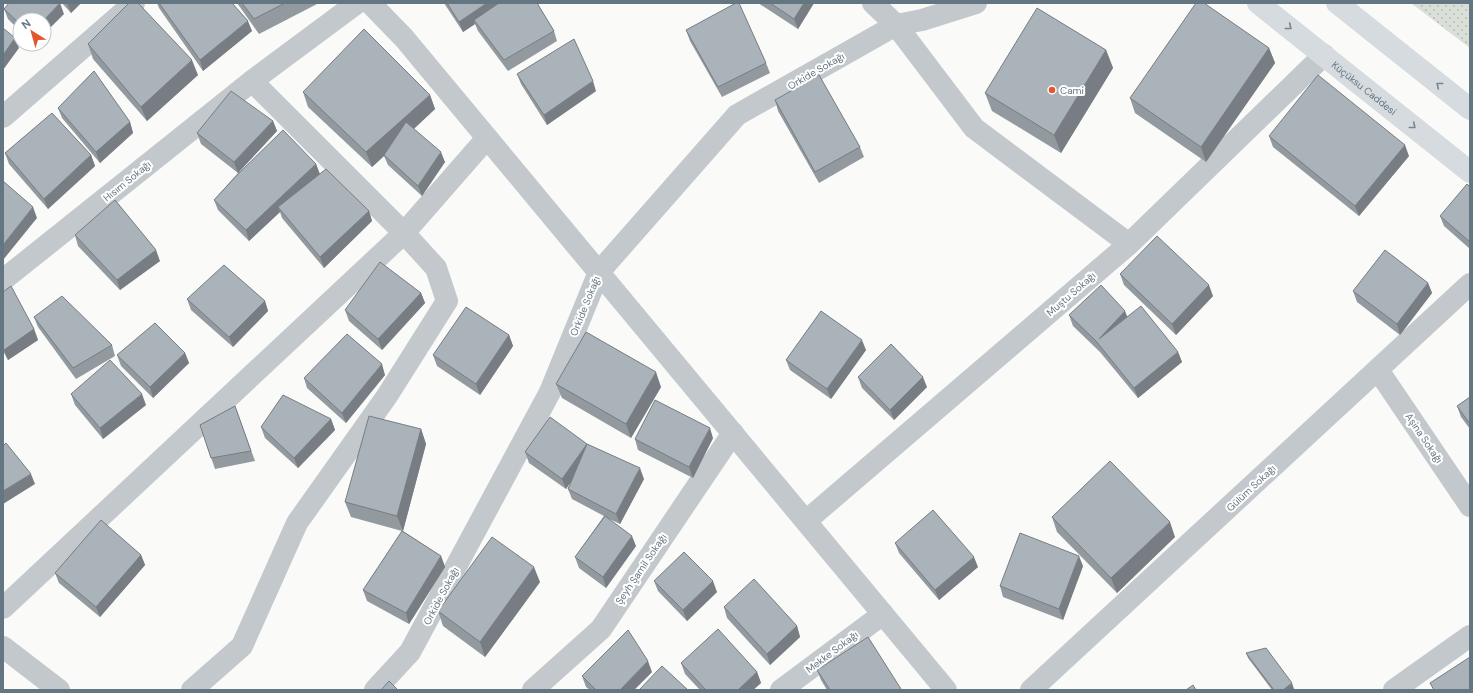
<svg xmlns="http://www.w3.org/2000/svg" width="1473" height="693" font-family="'DM Sans',sans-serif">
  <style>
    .green { fill: url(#green-dots) }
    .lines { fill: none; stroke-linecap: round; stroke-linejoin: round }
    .minor { stroke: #c3c8cc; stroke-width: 22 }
    .major { stroke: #d6dbdf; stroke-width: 22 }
    .wall { fill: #929a9f }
    .shaded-wall { fill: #777d82 }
    .building { fill: #aab3b9; stroke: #777d82 }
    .oneway { stroke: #768591 }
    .poi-dot { fill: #e4572e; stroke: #fff; stroke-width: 1.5 }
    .labels { text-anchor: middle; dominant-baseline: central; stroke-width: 4; stroke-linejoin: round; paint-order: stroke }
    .street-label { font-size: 10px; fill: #657683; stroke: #fff }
    .poi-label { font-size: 10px; fill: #657683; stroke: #fff; text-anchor: start }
  </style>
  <defs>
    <pattern id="green-dots" width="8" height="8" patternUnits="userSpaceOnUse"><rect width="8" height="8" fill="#dadfd7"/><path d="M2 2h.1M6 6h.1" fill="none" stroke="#b4b9b4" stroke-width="1.8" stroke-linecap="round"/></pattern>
  </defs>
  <rect width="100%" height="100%" fill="#fafaf8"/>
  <polygon class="green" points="1411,3 1470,3 1470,48"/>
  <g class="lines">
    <g class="minor">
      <polyline points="370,3 404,38 946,690"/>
      <polyline points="873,3 896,25 974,128 1129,244"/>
      <polyline points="3,117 134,3"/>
      <polyline points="3,280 252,81"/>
      <polyline points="1378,370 1470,506"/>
      <polyline points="806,521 1129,244 1324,55"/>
      <polyline points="3,608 404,233 252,81 357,3"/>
      <polyline points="3,647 59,690"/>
      <polyline points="192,690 242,646 297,523 387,396 447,301 436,268 404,233 487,138"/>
      <polyline points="375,690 410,652 550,392 599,272 737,115 896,25 922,20 976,3"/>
      <polyline points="533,690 601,629 733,433"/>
      <polyline points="781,690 883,614"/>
      <polyline points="1031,690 1470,284"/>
      <polyline points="1394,690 1470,636"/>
    </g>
    <g class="major">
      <path id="s1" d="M1258,3L1470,172"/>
      <polyline points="1337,3 1470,109"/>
    </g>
  </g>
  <g class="wall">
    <polygon points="62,3 81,3 71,13"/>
    <polygon points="157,3 232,3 252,31 203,71 159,8"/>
    <polygon points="237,3 319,3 259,34"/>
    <polygon points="444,3 537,3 554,31 557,41 508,71 478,31 475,24 463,32"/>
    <polygon points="758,3 814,3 798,29"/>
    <polygon points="4,9 64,14 20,20 20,31 8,19"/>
    <polygon points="686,30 766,63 770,73 722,97 690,41"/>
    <polygon points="88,44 198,75 147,121 93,59"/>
    <polygon points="1269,48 1275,63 1206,162 1135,113 1130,98"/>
    <polygon points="1106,50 1113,68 1061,153 992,111 985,93"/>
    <polygon points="517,74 596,91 547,125 521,84"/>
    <polygon points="303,92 430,95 435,109 414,129 445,162 422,196 388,165 384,156 372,167 308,107"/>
    <polygon points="775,100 860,147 864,157 819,183 778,111"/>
    <polygon points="58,108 130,122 133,133 100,163 62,118"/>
    <polygon points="273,121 277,131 239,172 316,164 320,174 369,211 372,221 324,268 282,218 280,212 249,241 218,210 214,200 238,173 201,144 197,133"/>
    <polygon points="1269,136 1409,156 1359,216 1273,147"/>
    <polygon points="5,153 91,155 95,166 48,209 9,164"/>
    <polygon points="1470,187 1470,249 1444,226 1440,216"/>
    <polygon points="75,235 160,261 120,290 78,246"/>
    <polygon points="1120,274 1213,296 1176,335 1124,285"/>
    <polygon points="1428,283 1432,293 1400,335 1357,302 1353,291"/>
    <polygon points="3,292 34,329 38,340 8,360 3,351"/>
    <polygon points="421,293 425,303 382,350 349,321 345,310"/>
    <polygon points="187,299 265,301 268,311 233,347 191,310"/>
    <polygon points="1069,315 1127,316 1178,352 1182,362 1138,398 1100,352 1073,326"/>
    <polygon points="34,317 112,345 115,356 76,379 38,327"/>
    <polygon points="509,335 513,346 480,395 437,366 433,355"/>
    <polygon points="866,350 831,399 790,370 786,360"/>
    <polygon points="185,353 189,363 153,398 121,366 117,355"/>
    <polygon points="385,375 346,423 307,388 304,378"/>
    <polygon points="858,377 927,387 894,420 862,388"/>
    <polygon points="556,384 661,387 631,438 562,398"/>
    <polygon points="71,394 146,405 103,439 75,405"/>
    <polygon points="1470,397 1470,429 1461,417 1457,406"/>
    <polygon points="235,406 255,461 215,469 200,425"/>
    <polygon points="331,419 335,430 298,468 265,438 261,427"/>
    <polygon points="421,429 426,444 403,531 441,556 445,567 409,624 367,601 363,590 402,531 351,517 345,502"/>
    <polygon points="713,438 693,478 638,450 635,439"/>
    <polygon points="587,444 644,479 620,524 607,518 636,546 606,588 579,568 575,557 604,516 572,499 568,489 571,481 566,489 529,463 525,452"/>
    <polygon points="1052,517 1175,537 1117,593 1057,532"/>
    <polygon points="895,543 978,567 939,600 899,553"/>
    <polygon points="141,555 145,565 100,617 59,583 55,573"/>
    <polygon points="1083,566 1063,620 1003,597 1000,586"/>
    <polygon points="654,581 717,592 687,621 658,591"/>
    <polygon points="540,582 485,657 443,626 438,611"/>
    <polygon points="724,607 797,626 800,637 770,665 727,618"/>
    <polygon points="1246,653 1294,689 1293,690 1272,690 1248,658"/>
    <polygon points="681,663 757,672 761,683 753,690 700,690 685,674"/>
    <polygon points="817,670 901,690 827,690 821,680"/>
    <polygon points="652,672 634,690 590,690 586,687 582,676"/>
  </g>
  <g class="shaded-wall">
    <polygon points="60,3 64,14 44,34 44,20"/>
    <polygon points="67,3 81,3 71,13"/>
    <polygon points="487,3 507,3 474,20 475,24 463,32 459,22"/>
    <polygon points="804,3 814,3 798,29 794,19"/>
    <polygon points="248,21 252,31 203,71 200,60"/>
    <polygon points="15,38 19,48 3,70 3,55"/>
    <polygon points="1269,48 1275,63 1206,162 1201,147"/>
    <polygon points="1106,50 1113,68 1061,153 1054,135"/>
    <polygon points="192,60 198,75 147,121 141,107"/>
    <polygon points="593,81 596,91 547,125 544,115"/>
    <polygon points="430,95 435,109 372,167 366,152"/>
    <polygon points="273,121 277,131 238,173 234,162"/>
    <polygon points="130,122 133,133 100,163 96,152"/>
    <polygon points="1405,145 1409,156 1359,216 1355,206"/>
    <polygon points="441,152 445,162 422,196 418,186"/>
    <polygon points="91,155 95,166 48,209 44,199"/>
    <polygon points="316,164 320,175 278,207 280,212 249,241 246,230"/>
    <polygon points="33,207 37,218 3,260 3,245"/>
    <polygon points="369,211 372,221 324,268 320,257"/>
    <polygon points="156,250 160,261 120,290 117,280"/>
    <polygon points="1428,283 1432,293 1400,335 1397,324"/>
    <polygon points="1209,285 1213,296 1176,335 1172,324"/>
    <polygon points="421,293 425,303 382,350 378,339"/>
    <polygon points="265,301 268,311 233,347 229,337"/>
    <polygon points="1125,311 1129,321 1099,339"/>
    <polygon points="34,329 38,340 8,360 4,350"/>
    <polygon points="509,335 513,346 480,395 476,384"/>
    <polygon points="862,340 866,350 831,399 827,389"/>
    <polygon points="1178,352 1182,362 1138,398 1134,388"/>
    <polygon points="185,353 189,363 153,398 150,387"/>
    <polygon points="382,364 385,375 346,423 342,413"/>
    <polygon points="656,372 661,387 631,438 626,424"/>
    <polygon points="923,377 927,387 894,420 890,410"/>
    <polygon points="142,394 146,405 103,439 100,428"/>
    <polygon points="331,419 335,430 298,468 294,458"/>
    <polygon points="710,428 713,438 693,478 689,467"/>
    <polygon points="421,429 426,444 403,531 397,516"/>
    <polygon points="587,444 590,454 566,489 562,479"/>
    <polygon points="640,468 644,479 620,524 616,514"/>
    <polygon points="31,474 35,484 3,504 3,491"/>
    <polygon points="1170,522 1175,537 1117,593 1111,578"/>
    <polygon points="632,536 636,546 606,588 603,577"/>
    <polygon points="141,555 145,565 100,617 96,607"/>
    <polygon points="441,556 445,567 409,624 406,613"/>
    <polygon points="1079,556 1083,566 1063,620 1059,609"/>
    <polygon points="974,557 978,567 939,600 935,590"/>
    <polygon points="534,567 540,582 485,657 480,642"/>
    <polygon points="713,581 717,592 687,621 683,610"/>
    <polygon points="797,626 800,637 770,665 767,654"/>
    <polygon points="648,661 652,672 634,690 620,690"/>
    <polygon points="757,672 761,683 753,690 738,690"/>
    <polygon points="1292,683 1294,689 1293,690 1283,690"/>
  </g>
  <g class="building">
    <polygon points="9,3 60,3 44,20 20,20 20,24 4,9"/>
    <polygon points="129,3 138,3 192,60 141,107 88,44"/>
    <polygon points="159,3 232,3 248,21 200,60"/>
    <polygon points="242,3 285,3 254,19"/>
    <polygon points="447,3 487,3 459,22"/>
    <polygon points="499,3 537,3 554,31 504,60 474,20"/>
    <polygon points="736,3 739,3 766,63 718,87 686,30"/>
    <polygon points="770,3 804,3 794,19"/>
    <polygon points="1196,3 1204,3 1269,48 1201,147 1130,98"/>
    <polygon points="1037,8 1106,50 1054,135 985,93"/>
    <polygon points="3,28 15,38 3,55"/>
    <polygon points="364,29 430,95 366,152 303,92"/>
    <polygon points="574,39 593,81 544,115 517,74"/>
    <polygon points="94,71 130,122 96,152 58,108"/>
    <polygon points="819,75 860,147 815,172 775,100"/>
    <polygon points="1318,75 1405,145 1355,206 1269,136"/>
    <polygon points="231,91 273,121 234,162 197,133"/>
    <polygon points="52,113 91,155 44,199 5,153"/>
    <polygon points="406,122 441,152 418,186 384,155"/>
    <polygon points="283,130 316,164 246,230 214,200 238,174"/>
    <polygon points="326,169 369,211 320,257 278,207"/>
    <polygon points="3,181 33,207 3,245"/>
    <polygon points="1467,184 1470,187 1470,242 1440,216"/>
    <polygon points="115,200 156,250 117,280 75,235"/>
    <polygon points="1157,236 1209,285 1172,324 1120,274"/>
    <polygon points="1385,250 1428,283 1397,324 1353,291"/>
    <polygon points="380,262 421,293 378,339 345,310"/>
    <polygon points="224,265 265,301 229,337 187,299"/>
    <polygon points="1101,285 1125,311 1099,339 1141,306 1178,352 1134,388 1096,341 1069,315"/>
    <polygon points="11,286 34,329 4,350 3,347 3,292"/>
    <polygon points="62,296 112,345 73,368 34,317"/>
    <polygon points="466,307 509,335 476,384 433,355"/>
    <polygon points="821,311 862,340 827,389 786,360"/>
    <polygon points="155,323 185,353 150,387 117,355"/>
    <polygon points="586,332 656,372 626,424 556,384"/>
    <polygon points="347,334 382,364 342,413 304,378"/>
    <polygon points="891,344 923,377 890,410 858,377"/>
    <polygon points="110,360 142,394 100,428 71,394"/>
    <polygon points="283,395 331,419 294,458 261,427"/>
    <polygon points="1470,397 1470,424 1457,406"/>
    <polygon points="655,400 710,428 689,467 635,439"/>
    <polygon points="235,406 251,451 211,458 200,425"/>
    <polygon points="369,416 421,429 397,516 345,502"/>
    <polygon points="550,417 587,444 562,479 525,452"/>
    <polygon points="6,443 31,474 3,491 3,446"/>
    <polygon points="587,444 640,468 616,514 568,489"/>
    <polygon points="1110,461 1170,522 1111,578 1052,517"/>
    <polygon points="933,510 974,557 935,590 895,543"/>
    <polygon points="605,516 632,536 603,577 575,557"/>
    <polygon points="101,520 141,555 96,607 55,573"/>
    <polygon points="402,531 441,556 406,613 363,590"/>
    <polygon points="1020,533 1079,556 1059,609 1000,586"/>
    <polygon points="492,537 534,567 480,642 438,611"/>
    <polygon points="684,552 713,581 683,610 654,581"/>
    <polygon points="754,579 797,626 767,654 724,607"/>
    <polygon points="718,629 757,672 738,690 706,690 681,663"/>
    <polygon points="628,630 648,661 620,690 596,690 582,676"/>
    <polygon points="868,637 901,689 900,690 830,690 817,670"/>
    <polygon points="1266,648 1292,683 1283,690 1274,690 1246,653"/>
    <polygon points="1470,657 1470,690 1434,690 1430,683"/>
    <polygon points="662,666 688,690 639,690"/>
    <polygon points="389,681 398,690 381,690"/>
    <polygon points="1193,685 1196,690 1186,690"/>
  </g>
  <defs><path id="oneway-chevron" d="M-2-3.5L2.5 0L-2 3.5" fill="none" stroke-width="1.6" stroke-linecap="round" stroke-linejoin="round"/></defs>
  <g class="oneway">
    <use href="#oneway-chevron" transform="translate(1289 27) rotate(39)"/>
    <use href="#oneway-chevron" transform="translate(1439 85) rotate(-141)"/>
    <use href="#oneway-chevron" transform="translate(1413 126) rotate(39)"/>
  </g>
  <circle class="poi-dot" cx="1052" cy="90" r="4"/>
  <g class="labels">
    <g class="street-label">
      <text transform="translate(816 71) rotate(-30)">Orkide Sokağı</text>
      <text stroke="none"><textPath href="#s1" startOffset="136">Küçüksu Caddesi</textPath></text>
      <text transform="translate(127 181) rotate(-39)">Hısım Sokağı</text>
      <text transform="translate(1071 294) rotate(-41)">Muştu Sokağı</text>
      <text transform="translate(585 306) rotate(-68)">Orkide Sokağı</text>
      <text transform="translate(1424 438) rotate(56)">Aşina Sokağı</text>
      <text transform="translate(1251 488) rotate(-43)">Gülüm Sokağı</text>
      <text transform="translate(641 569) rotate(-56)">Şeyh Şamil Sokağı</text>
      <text transform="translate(441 596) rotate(-62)">Orkide Sokağı</text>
      <text transform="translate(832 652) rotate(-37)">Mekke Sokağı</text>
    </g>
    <g class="poi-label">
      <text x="1060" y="90">Cami</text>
    </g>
  </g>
  <rect width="1473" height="693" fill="none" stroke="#657683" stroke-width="8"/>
  <g transform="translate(32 32) rotate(323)"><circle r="19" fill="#ffffff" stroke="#c1c8cd"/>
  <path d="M0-3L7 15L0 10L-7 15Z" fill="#e4572e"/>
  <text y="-6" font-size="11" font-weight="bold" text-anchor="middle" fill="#657683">N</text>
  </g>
</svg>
